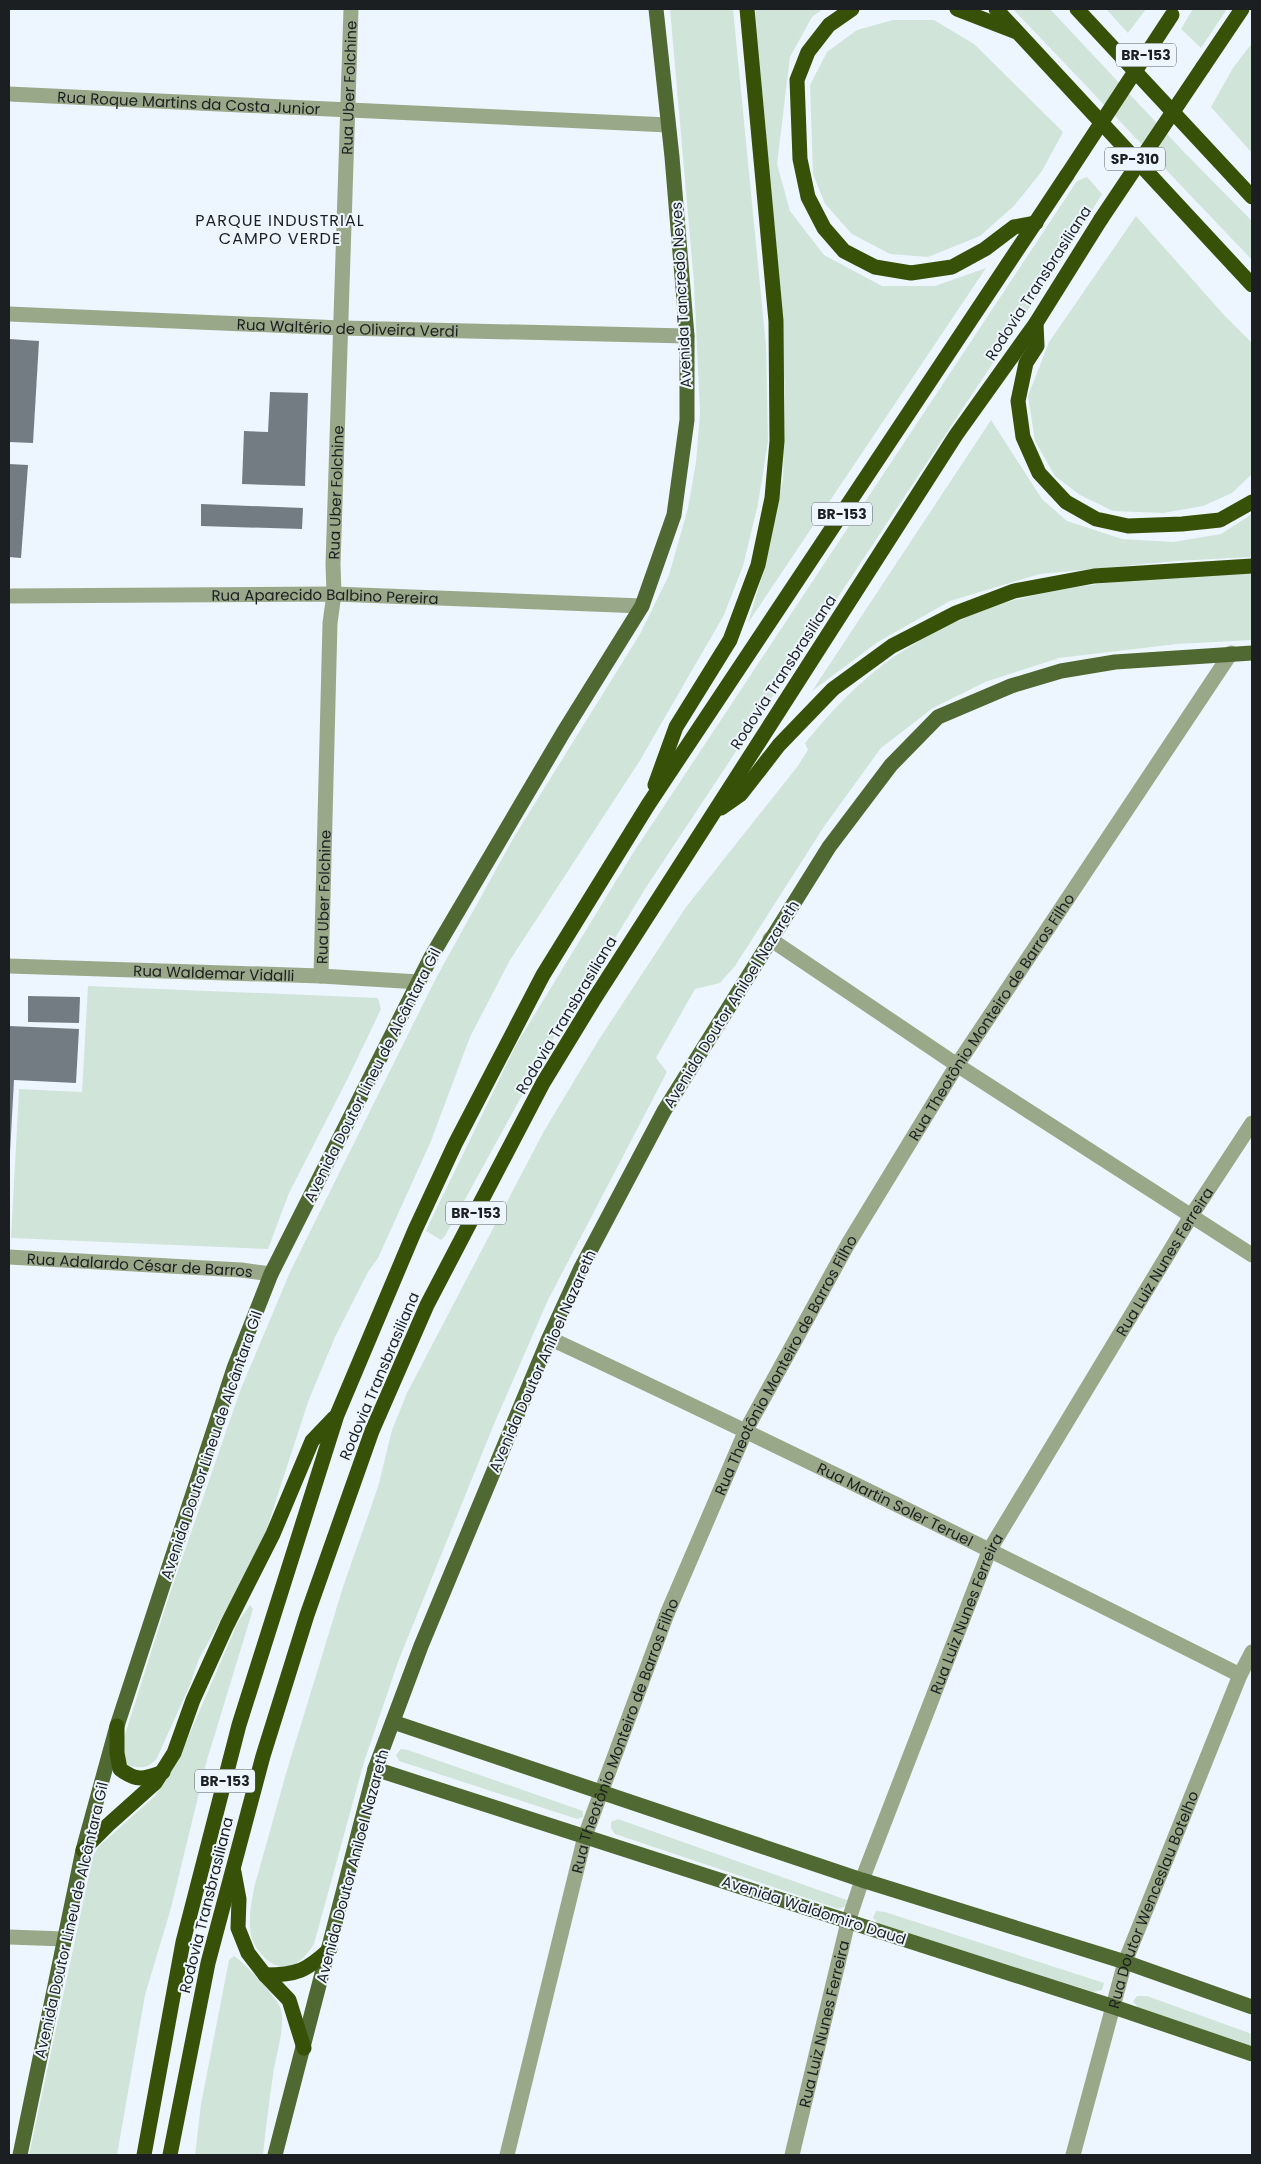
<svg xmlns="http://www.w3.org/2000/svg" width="1261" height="2164" font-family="Poppins,sans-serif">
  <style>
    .green { fill: #d1e4d9 }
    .building { fill: #747c83 }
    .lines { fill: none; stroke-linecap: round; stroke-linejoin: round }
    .minor { stroke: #9aa88a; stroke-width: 15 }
    .major { stroke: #506831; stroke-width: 15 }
    .highway { stroke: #375108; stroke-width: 15 }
    .highway-bridge { stroke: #375108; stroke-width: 15 }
    .labels { text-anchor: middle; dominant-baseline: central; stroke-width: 4; stroke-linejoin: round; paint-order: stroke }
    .shield { fill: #edf6fe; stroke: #5b6063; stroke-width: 1 }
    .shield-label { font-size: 14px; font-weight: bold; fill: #1c1f21 }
    .street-label { font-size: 15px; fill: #1c1f21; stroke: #edf6fe }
    .neighbourhood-label { font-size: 16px; letter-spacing: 1px; fill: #1c1f21; stroke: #edf6fe }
  </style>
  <rect width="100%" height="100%" fill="#edf6fe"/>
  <g class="green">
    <path d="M670,9H733L766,346L768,441L758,504L743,566L724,615L639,762L510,960L470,1037L431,1141L378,1258L368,1272L335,1337L308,1402L267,1528L241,1583L199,1659L189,1687L157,1758C148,1769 143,1768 129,1766L123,1758L122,1744L169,1596L240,1391L290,1272L436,978L514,837L640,634L669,575L688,508L696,462L700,413L694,283Z"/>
    <polygon points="755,9 823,9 812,17 790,57 777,164 790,211 824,255 882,286 935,286 986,268 748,623 765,566 783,479 785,392 776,252"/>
    <polygon points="1013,9 1050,9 1182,150 1252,221 1252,260"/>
    <polygon points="1106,9 1146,9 1128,33"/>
    <polygon points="1193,9 1227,9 1201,48 1181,29"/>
    <polygon points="893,20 934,20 974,44 1063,132 1042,171 1014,206 980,236 928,257 890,254 852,234 825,204 813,174 810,85 827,52 857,30"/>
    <polygon points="1252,43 1252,153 1211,107 1233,68"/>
    <polygon points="1087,177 1102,194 1065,254 647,886 554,1037 445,1236 441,1240 426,1231 430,1222 516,1045 633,853 1077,181"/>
    <polygon points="1136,216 1224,315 1252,343 1252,474 1232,493 1203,506 1163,513 1113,511 1080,495 1055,476 1035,441 1028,396 1049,342"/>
    <polygon points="991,420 1042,499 1067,521 1122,539 1173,542 1221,534 1252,514 1252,557 1176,561 1040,574 950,601 878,642 812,691"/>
    <path d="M1213,571H1252V640L1177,644L1059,658L985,682L933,708L881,748L825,825L735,966L720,983L695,989L656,1058L667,1072L548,1300L494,1424L398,1662L364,1762L314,1944C300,1966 283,1977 262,1955C257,1949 252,1942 251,1935C248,1919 251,1904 254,1888L287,1770L343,1587L378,1487L392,1430L407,1393L544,1131L598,1041L686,907L797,767L808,750L805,743C832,710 862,678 898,654C932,632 971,613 1011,601C1076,583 1146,579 1213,571Z"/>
    <polygon points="88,986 378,998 381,1009 349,1076 289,1193 268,1249 11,1238 19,1089 82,1092"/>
    <polygon points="250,1605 253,1609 207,1760 171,1908 145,1995 117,2155 29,2155 93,1856 98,1847 155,1796 180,1756 238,1622"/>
    <polygon points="401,1749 408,1750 583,1811 583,1817 577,1819 399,1761 396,1755"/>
    <polygon points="618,1819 847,1900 846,1906 839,1909 615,1834 611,1828 611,1822"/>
    <polygon points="876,1911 885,1912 1104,1983 1102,1990 1094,1992 880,1925 873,1918"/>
    <path d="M234,1956C243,1961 276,1997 280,2007C287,2023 275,2058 273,2075C269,2102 266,2128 263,2155H195L201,2104L229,1960Z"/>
    <polygon points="1137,1996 1147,1996 1252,2034 1252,2047 1140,2009 1133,2002"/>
  </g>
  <g class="building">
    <polygon points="9,339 39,341 33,443 9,442"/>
    <polygon points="270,392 308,393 305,486 242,484 244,431 268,432"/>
    <polygon points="9,464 28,465 21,558 9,557"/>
    <polygon points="201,504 303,508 302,529 201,526"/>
    <polygon points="28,996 80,997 79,1023 28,1022"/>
    <polygon points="9,1026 79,1029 76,1083 14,1080 10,1153 9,1153"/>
  </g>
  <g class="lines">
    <g class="minor">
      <path id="s1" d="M9,94L668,125"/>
      <path id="s2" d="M9,314L342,328L687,336"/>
      <path id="s3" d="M9,596L334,594L642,606"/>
      <polyline points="770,939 957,1065 1252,1255"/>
      <path id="s4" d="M9,966L321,976L419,982"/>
      <path id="s5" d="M321,976L330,623L334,594L333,564L351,9"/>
      <path id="s6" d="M9,1257L241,1270L271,1274"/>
      <path id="s7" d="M549,1338C781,1446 1011,1560 1240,1675"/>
      <polyline points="9,1937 64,1939"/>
      <path id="s8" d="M507,2155L585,1836L667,1614L746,1430L848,1244L957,1065L1231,653"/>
      <path id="s9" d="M792,2155L848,1922L862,1880L990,1549L1191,1216L1252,1123"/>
      <path id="s10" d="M1073,2155L1125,1962L1240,1675L1252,1652"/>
    </g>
    <g class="major">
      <polyline points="393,1722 862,1880 1125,1962 1252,2007"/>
      <polyline points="375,1769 1111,2006 1252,2054"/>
      <polyline points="20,2155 83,1850 117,1726 234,1368 271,1274 431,957 563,733 642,606 674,515 687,420 687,336 672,157 656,9"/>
      <polyline points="275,2155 375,1769 421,1646 549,1338 581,1268 664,1111 829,847 891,765 938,717 1011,686 1061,671 1115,662 1252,653"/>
    </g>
    <g class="highway">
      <polyline points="852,9 829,25 808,52 797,80 800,159 808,197 824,228 844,251 875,267 911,273 952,267 985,249 1014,227 1036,223"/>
      <polyline points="957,9 1014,31"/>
      <polyline points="996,9 1252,285"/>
      <polyline points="1077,9 1252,197"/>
      <polyline points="1203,67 1242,9"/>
      <polyline points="1036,323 1037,346 1026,363 1018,401 1023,437 1039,473 1066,502 1096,519 1128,526 1182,524 1220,520 1252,502"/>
      <polyline points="655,785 676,727 730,640 758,565 772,498 777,441 776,321 747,9"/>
      <polyline points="721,808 741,794 779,745 833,689 892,646 956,613 1014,591 1094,576 1252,566"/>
      <path d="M117,1726V1753L120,1769C137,1782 144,1779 163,1772"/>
      <polyline points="83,1850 108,1825 155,1783 174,1753 193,1700 227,1625 273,1534 312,1441 334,1418"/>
      <polyline points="234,1872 239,1899 238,1928 248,1953 265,1975 289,2000 304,2048"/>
      <path d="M265,1975C297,1975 306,1971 330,1949"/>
      <polyline points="144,2155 183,1942 239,1725 337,1415 415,1230 455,1144 543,975 648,805 1067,175"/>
      <polyline points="170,2155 208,1963 263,1756 307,1615 372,1431 427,1305 543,1083 593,1001 956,435 1036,323 1101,219"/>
    </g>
    <g class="highway-bridge">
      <polyline points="1067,175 1172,15"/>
      <polyline points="1101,219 1203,67"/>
    </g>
  </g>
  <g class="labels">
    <g class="shield">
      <rect x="1116" y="43.5" width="60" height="23" rx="4"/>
      <rect x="1105" y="147.5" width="60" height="23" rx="4"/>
      <rect x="812" y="502.5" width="60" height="23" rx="4"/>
      <rect x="446" y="1201.5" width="60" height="23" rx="4"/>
      <rect x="195" y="1769.5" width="60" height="23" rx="4"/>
    </g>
    <g class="shield-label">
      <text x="1146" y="55">BR-153</text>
      <text x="1135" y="159">SP-310</text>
      <text x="842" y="514">BR-153</text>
      <text x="476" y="1213">BR-153</text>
      <text x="225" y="1781">BR-153</text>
    </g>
    <g class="street-label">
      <text stroke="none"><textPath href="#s5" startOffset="889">Rua Uber Folchine</textPath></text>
      <text stroke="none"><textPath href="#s1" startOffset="180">Rua Roque Martins da Costa Junior</textPath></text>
      <text transform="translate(1038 283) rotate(-57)">Rodovia Transbrasiliana</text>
      <text transform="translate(681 295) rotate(-93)">Avenida Tancredo Neves</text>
      <text stroke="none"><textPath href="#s2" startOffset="339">Rua Waltério de Oliveira Verdi</textPath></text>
      <text stroke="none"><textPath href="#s5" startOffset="484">Rua Uber Folchine</textPath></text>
      <text stroke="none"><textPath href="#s3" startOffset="316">Rua Aparecido Balbino Pereira</textPath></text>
      <text transform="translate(783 672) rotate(-57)">Rodovia Transbrasiliana</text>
      <text stroke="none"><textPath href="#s5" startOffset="79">Rua Uber Folchine</textPath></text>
      <text stroke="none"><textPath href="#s4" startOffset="205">Rua Waldemar Vidalli</textPath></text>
      <text transform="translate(731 1004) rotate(-58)">Avenida Doutor Aniloel Nazareth</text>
      <text transform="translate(566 1015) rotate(-59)">Rodovia Transbrasiliana</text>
      <text stroke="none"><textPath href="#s8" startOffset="1246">Rua Theotônio Monteiro de Barros Filho</textPath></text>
      <text transform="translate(372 1075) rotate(-63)">Avenida Doutor Lineu de Alcântara Gil</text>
      <text stroke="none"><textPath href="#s9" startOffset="975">Rua Luiz Nunes Ferreira</textPath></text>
      <text stroke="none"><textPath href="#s6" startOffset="131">Rua Adalardo César de Barros</textPath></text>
      <text transform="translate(542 1361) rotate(-66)">Avenida Doutor Aniloel Nazareth</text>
      <text stroke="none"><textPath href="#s8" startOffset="841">Rua Theotônio Monteiro de Barros Filho</textPath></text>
      <text transform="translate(379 1376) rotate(-67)">Rodovia Transbrasiliana</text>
      <text transform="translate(211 1445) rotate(-71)">Avenida Doutor Lineu de Alcântara Gil</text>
      <text stroke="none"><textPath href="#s7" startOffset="384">Rua Martin Soler Teruel</textPath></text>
      <text stroke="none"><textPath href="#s9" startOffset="570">Rua Luiz Nunes Ferreira</textPath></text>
      <text stroke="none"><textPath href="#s8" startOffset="436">Rua Theotônio Monteiro de Barros Filho</textPath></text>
      <text transform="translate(352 1866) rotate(-75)">Avenida Doutor Aniloel Nazareth</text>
      <text stroke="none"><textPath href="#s10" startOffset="268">Rua Doutor Wenceslau Botelho</textPath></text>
      <text transform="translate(206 1905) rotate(-76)">Rodovia Transbrasiliana</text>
      <text transform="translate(814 1910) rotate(18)">Avenida Waldomiro Daud</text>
      <text transform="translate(71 1920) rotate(-77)">Avenida Doutor Lineu de Alcântara Gil</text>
      <text stroke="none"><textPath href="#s9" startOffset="135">Rua Luiz Nunes Ferreira</textPath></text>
    </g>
    <g class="neighbourhood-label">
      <text x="280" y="220">PARQUE INDUSTRIAL<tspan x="280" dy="18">CAMPO VERDE</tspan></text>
    </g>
  </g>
  <rect width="1261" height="2164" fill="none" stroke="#1c1f21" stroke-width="20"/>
</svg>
